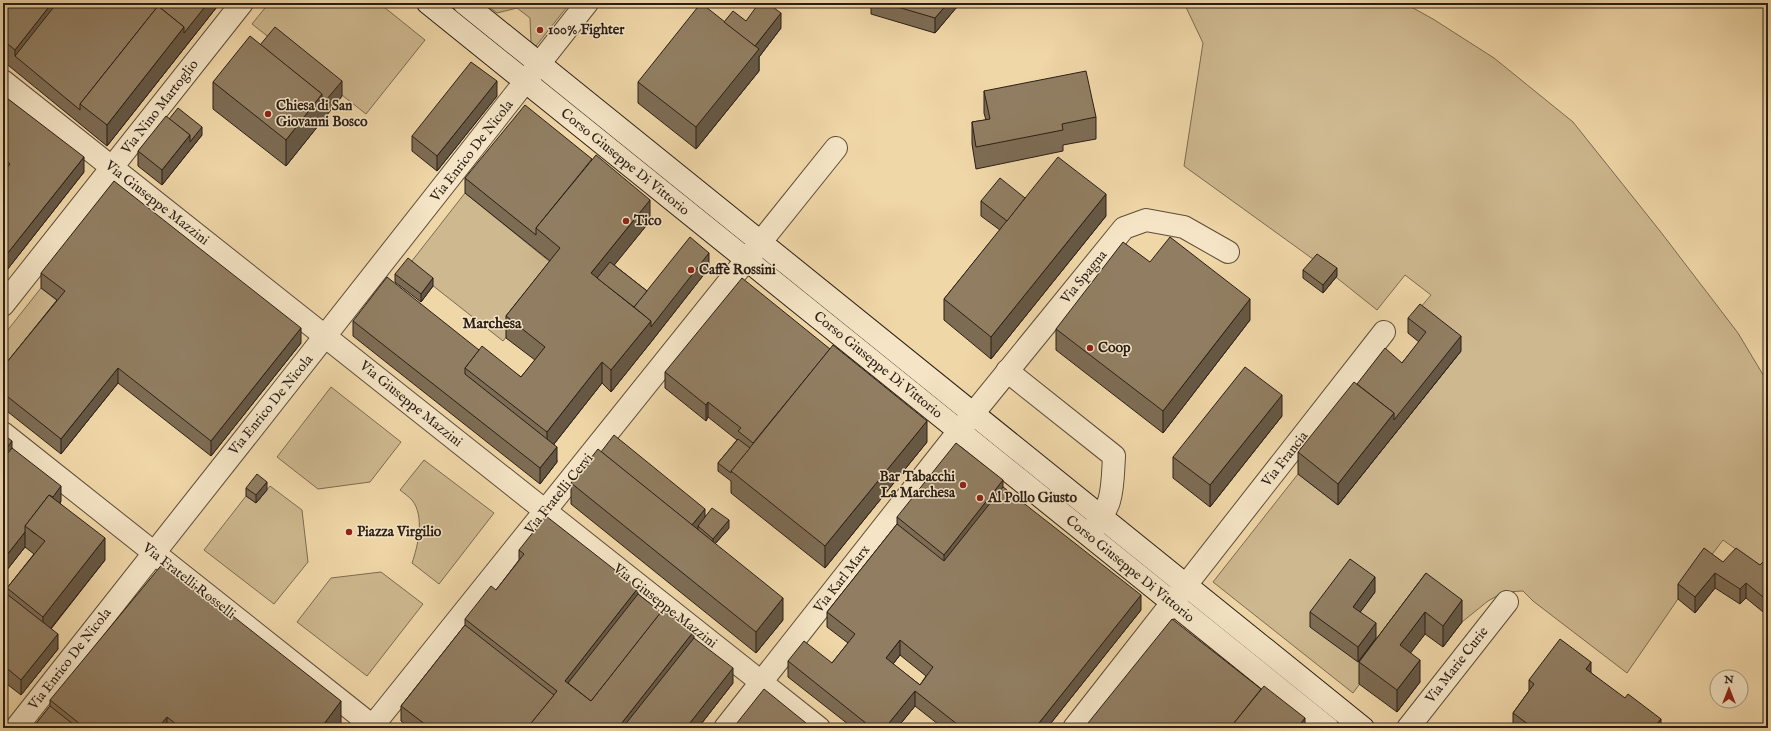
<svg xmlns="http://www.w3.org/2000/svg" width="1771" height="731" font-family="'IM FELL English',serif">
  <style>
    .green { fill: #ceb88f; stroke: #7c6b52 }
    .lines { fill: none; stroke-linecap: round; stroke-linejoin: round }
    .street-casing { stroke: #5c4c3a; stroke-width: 24 }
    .secondary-casing { stroke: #2a1e16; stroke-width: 24 }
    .street { stroke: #f5e5c6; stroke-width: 22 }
    .secondary { stroke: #f5e5c6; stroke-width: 22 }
    .wall { fill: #7d6c54; stroke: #2a1e16; fill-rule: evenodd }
    .shaded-wall { fill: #665845; stroke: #2a1e16 }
    .building { fill: #917e62; stroke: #2a1e16; fill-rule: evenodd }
    .poi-dot { fill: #8f2418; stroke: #f5e5c6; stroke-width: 1.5 }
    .labels { text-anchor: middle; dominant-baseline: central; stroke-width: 3; stroke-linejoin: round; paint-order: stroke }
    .poi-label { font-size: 14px; font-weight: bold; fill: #2a1e16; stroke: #f5e5c6; text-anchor: start }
    .street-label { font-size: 14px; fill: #2a1e16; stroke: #f5e5c6 }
    .neighbourhood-label { font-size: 15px; font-weight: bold; fill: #2a1e16; stroke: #f5e5c6 }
  </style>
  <rect width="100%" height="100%" fill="#f0d7a8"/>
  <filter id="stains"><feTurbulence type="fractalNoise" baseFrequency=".005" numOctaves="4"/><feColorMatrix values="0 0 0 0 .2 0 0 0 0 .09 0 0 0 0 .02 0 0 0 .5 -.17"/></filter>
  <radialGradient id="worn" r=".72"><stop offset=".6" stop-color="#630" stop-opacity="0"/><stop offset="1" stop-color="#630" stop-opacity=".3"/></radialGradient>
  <g class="green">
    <polygon points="269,3 379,3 425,40 366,114 252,24"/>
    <polygon points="484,3 570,3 536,46 531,42 530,18 517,8 497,13"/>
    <polygon points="1184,3 1404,3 1433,19 1494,58 1573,122 1660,231 1738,333 1768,383 1768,572 1723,540 1678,599 1627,673 1533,601 1523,591 1504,592 1488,601 1462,622 1426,595 1353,693 1213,582 1298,474 1338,505 1461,351 1415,314 1431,295 1405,275 1377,310 1317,262 1184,166 1203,43"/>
    <polygon points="465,193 560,270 503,341 408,266"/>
    <polygon points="41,288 64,306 3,383 3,336"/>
    <polygon points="331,387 401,442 370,482 318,489 277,457"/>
    <path d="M424,460L494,513L439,584L412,563C418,546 425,516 412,500C409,497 404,493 400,490Z"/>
    <polygon points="270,486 302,510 308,562 274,604 204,550 246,496 256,503"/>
    <polygon points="381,572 423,604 367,676 297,622 331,578"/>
  </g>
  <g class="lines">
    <defs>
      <g id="street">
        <polyline points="3,81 819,728"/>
        <polyline points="3,305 242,3"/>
        <path d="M1007,371L1114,456C1112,491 1114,504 1090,533"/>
        <polyline points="3,433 375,728"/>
        <path d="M16,728C206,486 398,246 587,3"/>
        <polyline points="371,728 836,148"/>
        <polyline points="725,728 959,431 1124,228 1146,220 1184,227 1228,252"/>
        <polyline points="1074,728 1384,332"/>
        <polyline points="1408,728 1507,602"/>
      </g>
      <g id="secondary">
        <polyline points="428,3 1328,728"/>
        <polyline points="464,3 1363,728"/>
      </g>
    </defs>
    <use href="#street" class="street-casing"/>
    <use href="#secondary" class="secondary-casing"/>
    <use href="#street" class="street"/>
    <use href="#secondary" class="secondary"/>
  </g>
  <g class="wall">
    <polygon points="3,3 220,3 107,146 3,61"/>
    <polygon points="674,3 681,3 679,7"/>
    <polygon points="871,3 965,3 956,8 935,33 871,14"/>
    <polygon points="746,21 781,28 759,57 759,71 696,149 638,103 638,82 724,22"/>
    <polygon points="260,45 342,96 286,166 213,109 213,82"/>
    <polygon points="984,91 1096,117 1096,139 1063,145 1063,151 976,169 972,144 972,122 986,120 984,113"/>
    <polygon points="3,95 84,172 3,275"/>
    <polygon points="497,96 437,171 412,151 412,136"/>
    <polygon points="169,119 202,135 162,185 138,166 138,151"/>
    <polygon points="465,178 650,221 614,265 647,291 709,268 651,342 611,392 602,383 554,444 557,462 540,484 353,336 353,321 479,350 521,377 535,360 506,338 506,316 550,261 465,193"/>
    <polygon points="1025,198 1106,216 991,359 944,320 944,299 1000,230 981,216 981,201"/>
    <polygon points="1150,262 1250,320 1163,433 1056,350 1056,329"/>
    <polygon points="1303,270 1337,276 1323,293 1303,278"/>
    <polygon points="41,273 301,343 211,456 118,383 61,454 3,408 3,367 57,300 41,288"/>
    <polygon points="395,274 433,286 421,302 395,282"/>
    <polygon points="1408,318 1461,351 1338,505 1298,474 1298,452 1357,384 1402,363 1419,342 1408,333"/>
    <polygon points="665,372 927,442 825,568 731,493 731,481 718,471 718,463 737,440 708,417 706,421 665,388"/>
    <polygon points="1282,416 1210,507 1173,478 1173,457"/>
    <polygon points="3,434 12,448 61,501 60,503 105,560 51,629 58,649 21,695 3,681 3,591 7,594 7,588 34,554 25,547 3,575"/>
    <polygon points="601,452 705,516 729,528 715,544 783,620 756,653 571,504 571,483"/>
    <path d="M1003,487L1141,610L1047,728H943L915,706L897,728H853L788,677V661L832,663L848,643L827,627V612L897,524V517ZM900,655L926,676L920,685L893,664Z"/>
    <polygon points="246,488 267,490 256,503 246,496"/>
    <polygon points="519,550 638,594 694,638 733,683 698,728 410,728 401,721 401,706 465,625 465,619 496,590 519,560"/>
    <polygon points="1768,557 1768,616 1746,598 1740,604 1715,588 1695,613 1678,599 1678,584 1723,562 1760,565"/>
    <polygon points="1426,573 1462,622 1443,647 1425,634 1410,653 1420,682 1397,712 1359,684 1359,662"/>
    <polygon points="1375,592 1360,612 1376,638 1358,662 1310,627 1310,612"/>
    <polygon points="1591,673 1661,728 1513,728 1513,713 1529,691 1529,680"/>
    <polygon points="50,700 341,723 337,728 27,728 34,726 50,706"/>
  </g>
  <g class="shaded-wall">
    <polygon points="52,3 69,3 15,56 15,50"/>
    <polygon points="208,3 220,3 107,146 107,125 184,27"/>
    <polygon points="679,3 681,3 679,7"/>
    <polygon points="948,3 965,3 956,8 935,33 935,18"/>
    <polygon points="781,13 781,28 759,57 759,71 696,149 696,127 752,50"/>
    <polygon points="342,81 342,96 286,166 286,140 322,94"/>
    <polygon points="497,81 497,96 437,171 437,156"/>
    <polygon points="202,127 202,135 162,185 162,170 190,135"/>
    <polygon points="84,157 84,172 3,275 3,259"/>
    <polygon points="1106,194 1106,216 991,359 991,337"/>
    <polygon points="650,200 650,221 595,289 591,273"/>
    <polygon points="709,253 709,268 651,342 611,392 611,370 651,321"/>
    <polygon points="1337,268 1337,276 1323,293 1323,285"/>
    <polygon points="433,278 433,286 421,302 421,294"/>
    <polygon points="1250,299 1250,320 1163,433 1163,411"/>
    <polygon points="301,328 301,343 211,456 211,441"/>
    <polygon points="1461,336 1461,351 1338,505 1338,484 1394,413"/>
    <polygon points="602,362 602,383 547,453 547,432"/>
    <polygon points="118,368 118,383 61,454 61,439"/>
    <polygon points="1282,395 1282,416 1210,507 1210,485"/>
    <polygon points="708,402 708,417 706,421 706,405"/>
    <polygon points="927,421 927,442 825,568 825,546"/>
    <polygon points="12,441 12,463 3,474 3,453"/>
    <polygon points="557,447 557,462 540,484 540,468"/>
    <polygon points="1003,480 1003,502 944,576 944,555"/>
    <polygon points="267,482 267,490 256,503 256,495"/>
    <polygon points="61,486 61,501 35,534 28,528"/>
    <polygon points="705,509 705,524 698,526 698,534 689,529"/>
    <polygon points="729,520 729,528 713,546 713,539"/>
    <polygon points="25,532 25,547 3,575 3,560"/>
    <polygon points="105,538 105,560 43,638 43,617"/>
    <polygon points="1715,573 1715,588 1695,613 1695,597"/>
    <polygon points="1375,577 1375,592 1353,622 1353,607"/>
    <polygon points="1746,583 1746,598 1740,604 1740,589"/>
    <polygon points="638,588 638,609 572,693 565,681"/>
    <polygon points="1141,595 1141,610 1047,728 1035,728"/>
    <polygon points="783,598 783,620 756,653 756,632"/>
    <polygon points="1462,600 1462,622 1443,647 1443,626"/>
    <polygon points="1425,612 1425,634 1400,667 1400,645"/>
    <polygon points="1376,623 1376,638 1358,662 1358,647"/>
    <polygon points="694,631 694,653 634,728 621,728 621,724"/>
    <polygon points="58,634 58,649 21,695 21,680"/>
    <polygon points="900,640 900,655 886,673 886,658"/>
    <polygon points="1420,660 1420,682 1397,712 1397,690"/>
    <polygon points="1591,662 1591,684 1586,669"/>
    <polygon points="733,668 733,683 698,728 686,728"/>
    <polygon points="915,691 915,706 897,728 885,728"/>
    <polygon points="341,701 341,723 337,728 321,728"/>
    <polygon points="167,717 167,728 158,728"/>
    <polygon points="1305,718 1305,728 1297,728"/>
    <polygon points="1661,719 1661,728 1656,728 1656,725"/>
    <polygon points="806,723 806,728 802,728"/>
  </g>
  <g class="building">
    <polygon points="3,3 52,3 15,50 3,40"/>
    <polygon points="57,3 208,3 184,33 184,27 158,6 80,104 80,110 15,56"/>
    <polygon points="701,3 759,49 696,127 638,82"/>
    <polygon points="759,3 767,3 781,13 755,46 724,22 733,11 746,21"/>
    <polygon points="884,3 948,3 935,18"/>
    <polygon points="158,6 184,27 107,125 80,104"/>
    <polygon points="275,27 342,81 322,105 322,94 260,45"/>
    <polygon points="250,36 322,94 286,140 213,82"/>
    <polygon points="471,62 497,81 437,156 412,136"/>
    <polygon points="1086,71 1096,117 1062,124 1063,130 976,147 972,122 990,119 984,91"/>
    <polygon points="3,95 84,157 3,259 3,173 10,164 3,159"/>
    <polygon points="525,105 592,159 536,228 536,235 465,178"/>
    <polygon points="178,108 202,127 190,142 190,135 169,119"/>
    <polygon points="166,116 190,135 162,170 138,151"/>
    <polygon points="596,155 650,200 591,273 651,321 611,370 602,362 547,432 465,368 482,346 521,377 545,347 506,316 560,248 536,228"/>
    <polygon points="1058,157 1106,194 991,337 944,299"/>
    <polygon points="1000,178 1025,198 1007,221 981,201"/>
    <polygon points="114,181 301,328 211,441 118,368 61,439 3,393 3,367 65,291 41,273"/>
    <polygon points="690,237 709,253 651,327 651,321 634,307"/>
    <polygon points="1170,237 1250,299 1163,411 1056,329 1123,242 1150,262"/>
    <polygon points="1317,254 1337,268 1323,285 1303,270"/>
    <polygon points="408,258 433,278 421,294 395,274"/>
    <polygon points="610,262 647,291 634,307 597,278"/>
    <polygon points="387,277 479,350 465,368 465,374 557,447 540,468 353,321"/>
    <polygon points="742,278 830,349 753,443 738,431 741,428 708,402 706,405 665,372"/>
    <polygon points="1420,304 1461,336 1394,420 1394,413 1357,384 1385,348 1402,363 1426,332 1408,318"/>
    <polygon points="833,345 927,421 825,546 731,471"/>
    <polygon points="1245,367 1282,395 1210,485 1173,457"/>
    <polygon points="1354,382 1394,413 1338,484 1298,452"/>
    <polygon points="3,434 12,441 3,453"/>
    <polygon points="614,435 705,509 692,525 601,452"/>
    <polygon points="738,439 750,448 731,471 731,473 718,463"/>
    <polygon points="956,443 1003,480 944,555 897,517"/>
    <polygon points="12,448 61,486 53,497 49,495 25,526 25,532 3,560 3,482 6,478 3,476 3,459"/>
    <polygon points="598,449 783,598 756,632 571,483"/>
    <polygon points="257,474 267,482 256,495 246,488"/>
    <path d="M1003,487L1141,595L1035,728H962L915,691L885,728H872L788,661L804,641L832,663L855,634L827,612L897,524L944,561ZM900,640L933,667L920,685L886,658Z"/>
    <polygon points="49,495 105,538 43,617 7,588 45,541 25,526"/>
    <polygon points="712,508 729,520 713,539 698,526"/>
    <polygon points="546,516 638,588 565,681 591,701 664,608 694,631 621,724 626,728 527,728 557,691 465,619 491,586 496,590 524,554 519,550"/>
    <polygon points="1704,548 1723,562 1736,548 1760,565 1768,557 1768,601 1746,583 1740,589 1715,573 1695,597 1678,584"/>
    <polygon points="1350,559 1375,577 1353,607 1376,623 1358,647 1310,612"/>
    <polygon points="164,562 341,701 321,728 181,728 167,717 158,728 85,728 50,700"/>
    <polygon points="1426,573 1462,600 1443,626 1425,612 1400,645 1420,660 1397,690 1359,662"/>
    <polygon points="3,591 58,634 21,680 3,665"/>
    <polygon points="638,594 661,612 591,701 568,683"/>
    <polygon points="1172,619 1261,689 1230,728 1084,728"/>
    <polygon points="465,625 554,695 527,728 430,728 401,706"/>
    <polygon points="694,638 733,668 686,728 626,728 624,726"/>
    <polygon points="1560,639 1591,662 1586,669 1625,698 1628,694 1661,719 1656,725 1660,728 1533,728 1513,713 1534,684 1529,680"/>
    <polygon points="1264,686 1305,718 1297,728 1230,728"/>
    <polygon points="764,689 806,723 802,728 733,728"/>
    <polygon points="50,706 78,728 36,728 34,726"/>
    <polygon points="167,723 174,728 163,728"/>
    <polygon points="31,724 36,728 27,728"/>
    <polygon points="1305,724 1309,728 1302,728"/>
  </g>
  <g class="poi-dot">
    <circle cx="540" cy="30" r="4"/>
    <circle cx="268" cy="114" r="4"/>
    <circle cx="626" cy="221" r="4"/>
    <circle cx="691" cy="270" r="4"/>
    <circle cx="1090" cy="348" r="4"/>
    <circle cx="963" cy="485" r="4"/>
    <circle cx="980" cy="498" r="4"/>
    <circle cx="349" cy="532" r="4"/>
  </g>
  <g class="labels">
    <g class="poi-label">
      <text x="548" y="30">100% Fighter</text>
      <text x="276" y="106">Chiesa di San<tspan x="276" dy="16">Giovanni Bosco</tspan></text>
      <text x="634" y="221">Tico</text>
      <text x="699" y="270">Caffè Rossini</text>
      <text x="1098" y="348">Coop</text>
      <text x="955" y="477" text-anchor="end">Bar Tabacchi<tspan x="955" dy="16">La Marchesa</tspan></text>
      <text x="988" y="498">Al Pollo Giusto</text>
      <text x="357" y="532">Piazza Virgilio</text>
    </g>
    <g class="street-label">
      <text transform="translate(160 107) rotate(-52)">Via Nino Martoglio</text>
      <text transform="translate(472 151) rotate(-52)">Via Enrico De Nicola</text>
      <text transform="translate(625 162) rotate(39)">Corso Giuseppe Di Vittorio</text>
      <text transform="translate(157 203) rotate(38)">Via Giuseppe Mazzini</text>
      <text transform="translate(1084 277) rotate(-51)">Via Spagna</text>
      <text transform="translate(878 365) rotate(39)">Corso Giuseppe Di Vittorio</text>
      <text transform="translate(411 404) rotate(39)">Via Giuseppe Mazzini</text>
      <text transform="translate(271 405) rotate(-51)">Via Enrico De Nicola</text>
      <text transform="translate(1285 459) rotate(-52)">Via Francia</text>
      <text transform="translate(559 494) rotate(-51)">Via Fratelli Cervi</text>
      <text transform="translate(1130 569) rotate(39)">Corso Giuseppe Di Vittorio</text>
      <text transform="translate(842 579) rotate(-52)">Via Karl Marx</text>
      <text transform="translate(189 581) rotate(38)">Via Fratelli Rosselli</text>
      <text transform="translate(665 606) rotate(38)">Via Giuseppe Mazzini</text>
      <text transform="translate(70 659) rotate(-52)">Via Enrico De Nicola</text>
      <text transform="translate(1457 665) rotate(-52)">Via Marie Curie</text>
    </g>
    <g class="neighbourhood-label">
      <text x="492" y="323">Marchesa</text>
    </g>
  </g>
  <rect width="1771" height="731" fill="none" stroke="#f0d7a8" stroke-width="16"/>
  <rect x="4" y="4" width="1763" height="723" fill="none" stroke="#2a1e16" stroke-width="2"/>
  <rect x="8" y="8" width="1755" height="715" fill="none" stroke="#2a1e16"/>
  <g transform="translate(1729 689)"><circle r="19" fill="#f5e5c6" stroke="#a49580"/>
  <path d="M0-3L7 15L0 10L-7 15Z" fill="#8f2418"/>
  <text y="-6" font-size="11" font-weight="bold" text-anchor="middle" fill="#2a1e16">N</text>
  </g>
  <rect width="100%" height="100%" filter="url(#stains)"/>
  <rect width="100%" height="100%" fill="url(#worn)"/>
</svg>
